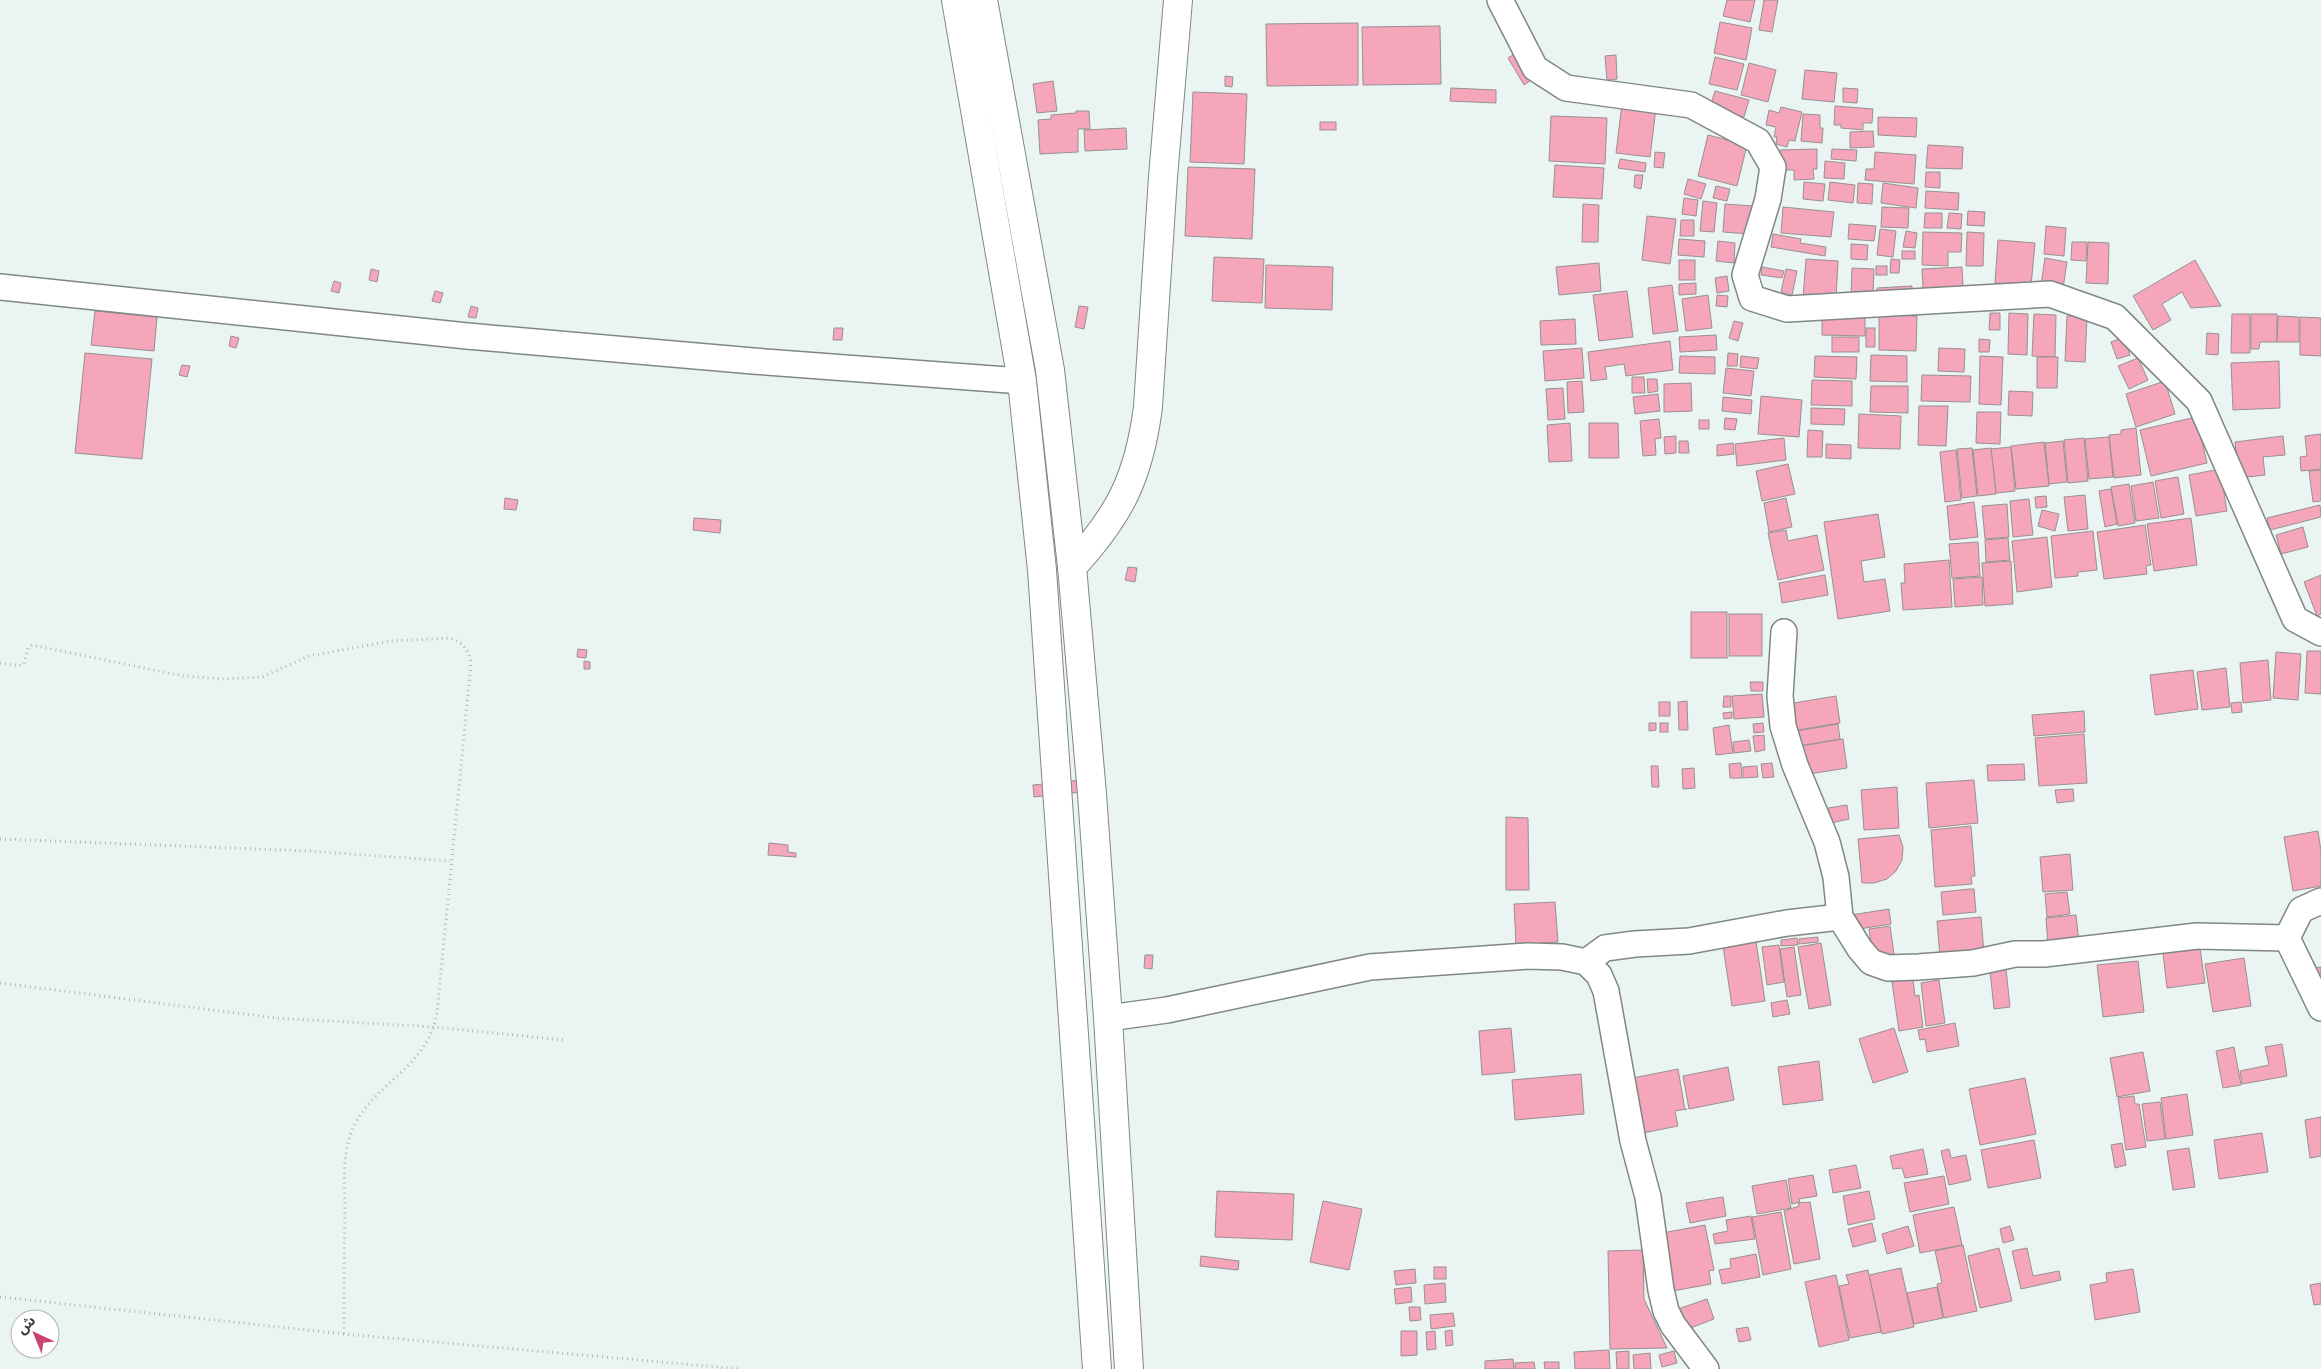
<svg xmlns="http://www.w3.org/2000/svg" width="2321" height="1369" font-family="Arial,'Noto Sans Arabic',sans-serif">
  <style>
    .building { fill: #f5a6ba; stroke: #989091 }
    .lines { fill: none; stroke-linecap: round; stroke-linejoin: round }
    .street-casing { stroke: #7f8787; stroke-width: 28 }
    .secondary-casing { stroke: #7f8787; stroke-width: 30 }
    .primary-casing { stroke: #7f8787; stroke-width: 30 }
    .path { stroke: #b0b8b7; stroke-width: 3; stroke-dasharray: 1 4; stroke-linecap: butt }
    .street { stroke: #fff; stroke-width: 25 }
    .secondary { stroke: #fff; stroke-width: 28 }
    .primary { stroke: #fff; stroke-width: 28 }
  </style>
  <rect width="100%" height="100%" fill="#eaf4f3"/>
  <g class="building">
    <polygon points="1727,0 1755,0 1750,22 1723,16"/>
    <polygon points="1764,0 1778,0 1772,32 1759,30"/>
    <polygon points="1720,22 1752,28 1746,60 1714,53"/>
    <polygon points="1358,23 1358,85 1267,86 1266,24"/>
    <polygon points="1440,26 1441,84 1363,85 1362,27"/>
    <polygon points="1518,52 1534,78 1524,85 1508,58"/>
    <polygon points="1616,55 1617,79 1607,80 1605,56"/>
    <polygon points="1715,57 1744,64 1737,90 1709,84"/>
    <polygon points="1749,63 1776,70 1768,102 1741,95"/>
    <polygon points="1805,70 1837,73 1834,102 1802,99"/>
    <polygon points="1225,76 1233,77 1232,87 1225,86"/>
    <polygon points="1053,81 1057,111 1037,113 1033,84"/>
    <polygon points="1451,88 1496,90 1496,103 1450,101"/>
    <polygon points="1843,88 1858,89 1857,103 1843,102"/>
    <polygon points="1715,91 1749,100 1744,117 1710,107"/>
    <polygon points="1193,92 1247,94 1244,164 1190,162"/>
    <polygon points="1622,104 1656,108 1650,157 1616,153"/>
    <polygon points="1835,106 1873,109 1872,123 1863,123 1863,130 1841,128 1841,125 1834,125"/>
    <polygon points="1781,107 1802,112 1795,141 1789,140 1787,147 1776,144 1777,137 1774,137 1776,127 1766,125 1769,110 1779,113"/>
    <polygon points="1076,111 1089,111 1090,129 1078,129 1078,152 1040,154 1038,120 1051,119 1051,115 1076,113"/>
    <polygon points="1803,114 1820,115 1820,128 1823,128 1822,143 1801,141"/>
    <polygon points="1551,116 1607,118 1605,164 1549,161"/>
    <polygon points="1878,117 1917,118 1916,137 1878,135"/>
    <rect x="1320" y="122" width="16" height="8"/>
    <polygon points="1126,128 1127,149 1085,151 1084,130"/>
    <polygon points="1873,131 1874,147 1850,148 1850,132"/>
    <polygon points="1708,135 1747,145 1737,186 1698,176"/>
    <polygon points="1928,145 1963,147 1962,169 1926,168"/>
    <polygon points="1817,149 1817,169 1813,169 1814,179 1794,180 1794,170 1781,170 1780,150"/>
    <polygon points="1832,149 1857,150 1856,161 1831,159"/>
    <polygon points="1655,152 1665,153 1663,168 1654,167"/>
    <polygon points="1875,152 1916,155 1914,184 1865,180 1866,169 1874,169"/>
    <polygon points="1620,159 1646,163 1645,172 1618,168"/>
    <polygon points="1825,161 1845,163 1844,179 1824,178"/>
    <polygon points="1555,165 1604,168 1602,199 1553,197"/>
    <polygon points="1188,167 1255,169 1252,239 1185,236"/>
    <polygon points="1926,172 1940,172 1940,188 1925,187"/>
    <polygon points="1635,175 1643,175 1641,189 1634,187"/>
    <polygon points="1688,179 1706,184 1701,199 1684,194"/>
    <polygon points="1804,182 1825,184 1823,201 1803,199"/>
    <polygon points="1830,182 1855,185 1853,203 1828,200"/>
    <polygon points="1858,183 1873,184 1872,204 1857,203"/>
    <polygon points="1883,183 1918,188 1916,208 1881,203"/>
    <polygon points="1716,186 1730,189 1727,201 1713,198"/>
    <polygon points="1926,191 1959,193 1958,210 1925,208"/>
    <polygon points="1684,198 1698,200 1696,216 1682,214"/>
    <polygon points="1703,201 1717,203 1714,232 1700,231"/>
    <polygon points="1583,204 1599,205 1598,242 1582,242"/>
    <polygon points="1725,204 1753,206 1750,234 1723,232"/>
    <polygon points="1783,207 1834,212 1831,237 1781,233"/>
    <polygon points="1882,207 1909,208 1908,228 1881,227"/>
    <polygon points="1968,211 1985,212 1984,226 1967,225"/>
    <polygon points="1925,213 1942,213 1942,228 1924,228"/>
    <polygon points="1949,213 1962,214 1961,229 1947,228"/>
    <polygon points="1647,216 1676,219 1670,264 1642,260"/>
    <polygon points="1681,220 1694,220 1694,236 1680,236"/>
    <polygon points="1849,224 1876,226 1874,241 1848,239"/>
    <polygon points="2046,226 2066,228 2064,256 2044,254"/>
    <polygon points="1880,229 1896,231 1893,257 1877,255"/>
    <polygon points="1906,231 1917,233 1915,248 1903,247"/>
    <polygon points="1923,232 1962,233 1961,252 1948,252 1948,266 1922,265"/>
    <polygon points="1967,232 1984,233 1983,266 1966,266"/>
    <polygon points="1773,234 1801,239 1800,243 1826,247 1825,256 1771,247"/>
    <polygon points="1679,239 1705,241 1704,257 1678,255"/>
    <polygon points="1998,240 2035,243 2031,286 1995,283"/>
    <polygon points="1718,241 1735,243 1734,263 1716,261"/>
    <polygon points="2072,242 2087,242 2086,261 2071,260"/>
    <polygon points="2088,242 2109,243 2108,284 2086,283"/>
    <polygon points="1851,244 1868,245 1867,260 1851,259"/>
    <rect x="1902" y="251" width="13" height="8"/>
    <polygon points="1214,257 1264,259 1262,303 1212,301"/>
    <polygon points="2045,258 2067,262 2063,288 2041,285"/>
    <polygon points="1806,259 1838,261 1836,300 1803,298"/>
    <polygon points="1891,259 1900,260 1899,273 1890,273"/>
    <rect x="1679" y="260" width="16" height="20"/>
    <polygon points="2195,260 2221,306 2191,308 2182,292 2162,304 2171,320 2153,330 2133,296"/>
    <polygon points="1599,263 1601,291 1559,295 1556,267"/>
    <polygon points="1266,265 1333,267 1332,310 1265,308"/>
    <rect x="1876" y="266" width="11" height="9"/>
    <polygon points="1762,267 1784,271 1782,278 1761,275"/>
    <polygon points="1962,267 1963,287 1923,288 1922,269"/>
    <polygon points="1852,268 1874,269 1873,296 1851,296"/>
    <polygon points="371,269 379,271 377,282 369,280"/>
    <polygon points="1786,269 1797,271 1792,295 1781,292"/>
    <polygon points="1727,276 1729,291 1717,293 1715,278"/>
    <polygon points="334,281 341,283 339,293 331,291"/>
    <polygon points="1696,283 1696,294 1679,295 1679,284"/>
    <polygon points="1672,285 1678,331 1653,334 1648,288"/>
    <polygon points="1912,286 1912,296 1877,298 1877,288"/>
    <polygon points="435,291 443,293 440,303 432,301"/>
    <polygon points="1627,291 1633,337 1599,341 1593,295"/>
    <polygon points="1708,295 1712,328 1686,331 1682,299"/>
    <polygon points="1717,295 1728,296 1727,307 1716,306"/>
    <polygon points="471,306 478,308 476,318 468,317"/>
    <polygon points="1079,306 1088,307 1084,329 1075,327"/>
    <polygon points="95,311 157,317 154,351 91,345"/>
    <polygon points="1990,313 2000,313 2000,330 1989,330"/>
    <polygon points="2009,313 2028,314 2027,355 2008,354"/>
    <polygon points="2034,314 2056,315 2055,357 2032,356"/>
    <polygon points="2232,314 2250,314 2250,353 2231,353"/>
    <polygon points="2251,314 2277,314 2277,342 2260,342 2259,349 2251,349"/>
    <polygon points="1822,315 1865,316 1865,336 1822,335"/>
    <polygon points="1879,315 1917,316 1916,351 1879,350"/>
    <polygon points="2067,316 2087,316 2085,362 2065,361"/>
    <polygon points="2278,316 2299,317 2299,342 2277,342"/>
    <polygon points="2300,317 2321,318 2321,356 2300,355"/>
    <polygon points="1575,319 1576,344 1541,345 1540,321"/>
    <polygon points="1734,321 1743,323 1738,341 1729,338"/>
    <polygon points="834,328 843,328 842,340 833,340"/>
    <rect x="1866" y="328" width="9" height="19"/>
    <polygon points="2207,333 2219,334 2218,355 2206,354"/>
    <polygon points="1716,335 1717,350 1680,352 1679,337"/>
    <polygon points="231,336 239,338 236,348 229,346"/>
    <rect x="1832" y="337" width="27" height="15"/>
    <polygon points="2124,337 2130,355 2117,359 2111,342"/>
    <polygon points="1979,339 1990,340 1989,352 1979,352"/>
    <polygon points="1670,341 1673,370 1626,376 1624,364 1605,367 1607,379 1591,381 1588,352"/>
    <polygon points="1582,348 1584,378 1545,381 1543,351"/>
    <polygon points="1939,348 1965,349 1964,372 1938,371"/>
    <polygon points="85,353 152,359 142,459 75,453"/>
    <polygon points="1728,353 1738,354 1737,366 1727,366"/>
    <polygon points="1871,355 1907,356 1907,382 1870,381"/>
    <polygon points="1680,356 1715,357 1715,374 1679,373"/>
    <polygon points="1741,356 1759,358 1757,369 1740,367"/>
    <polygon points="1815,356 1857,357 1856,379 1814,377"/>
    <polygon points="1980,356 2003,357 2001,405 1979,404"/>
    <polygon points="2037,357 2058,357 2057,388 2037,388"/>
    <polygon points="2138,358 2148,380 2129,389 2118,366"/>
    <polygon points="2279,361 2280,408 2233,410 2231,363"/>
    <polygon points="182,365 190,366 187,377 179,375"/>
    <polygon points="1726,368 1754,371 1751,396 1723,393"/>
    <polygon points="1922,375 1971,376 1970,402 1921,401"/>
    <polygon points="1632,377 1644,377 1645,393 1632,393"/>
    <polygon points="1647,379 1657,379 1658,391 1648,393"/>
    <polygon points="1812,380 1852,381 1852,406 1811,405"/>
    <polygon points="1582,381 1584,412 1568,413 1567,382"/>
    <polygon points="2165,381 2175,414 2136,427 2126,394"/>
    <polygon points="1691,383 1692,411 1664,412 1664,384"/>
    <polygon points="1871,386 1908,386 1908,413 1870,412"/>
    <polygon points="1563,388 1565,419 1548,420 1546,389"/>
    <polygon points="2009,391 2033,392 2032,416 2008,415"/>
    <polygon points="1658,394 1660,411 1635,414 1633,397"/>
    <polygon points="1761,396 1802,400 1799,437 1758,434"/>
    <polygon points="1723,397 1752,400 1751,414 1722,411"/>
    <polygon points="1919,406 1948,406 1946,446 1918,445"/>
    <polygon points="1811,408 1845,409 1844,425 1811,424"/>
    <polygon points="1977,412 2001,412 2000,444 1976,443"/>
    <polygon points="1859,414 1901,416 1900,449 1858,448"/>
    <polygon points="2196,417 2207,463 2151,476 2140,430"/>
    <polygon points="1725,418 1737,419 1735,430 1724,429"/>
    <polygon points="1659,419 1661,438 1655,439 1656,455 1643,456 1640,421"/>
    <rect x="1699" y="420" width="10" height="9"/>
    <polygon points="1570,423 1572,461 1549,462 1547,425"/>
    <polygon points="1589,423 1618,423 1619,458 1589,458"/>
    <polygon points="2136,428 2141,475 2114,478 2109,435 2121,434 2121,430"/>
    <polygon points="1808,430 1823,431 1822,457 1807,457"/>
    <polygon points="2321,434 2321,469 2301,471 2300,457 2307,456 2305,436"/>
    <polygon points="1676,436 1676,453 1665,454 1664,437"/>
    <polygon points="2283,436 2285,455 2263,457 2265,475 2239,478 2235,442"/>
    <polygon points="2109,437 2113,477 2089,479 2085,439"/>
    <polygon points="1784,438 1786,460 1737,466 1735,444"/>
    <polygon points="2084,438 2088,481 2068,483 2064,440"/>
    <polygon points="1679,441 1688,441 1689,453 1679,453"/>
    <polygon points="2063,441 2067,482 2049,484 2045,443"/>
    <polygon points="2044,442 2049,486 2016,489 2011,446"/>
    <polygon points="1733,443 1734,454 1717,456 1717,445"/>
    <polygon points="1826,444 1851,445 1851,459 1826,458"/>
    <polygon points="2011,447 2015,491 1996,493 1991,449"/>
    <polygon points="1972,448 1977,496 1962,498 1957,449"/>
    <polygon points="1991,448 1996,494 1978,496 1973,450"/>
    <polygon points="1956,450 1961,500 1945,502 1940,452"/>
    <polygon points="1788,464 1795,494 1762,501 1756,471"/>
    <polygon points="2220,469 2227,511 2196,516 2189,475"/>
    <polygon points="2321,470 2321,501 2313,502 2309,471"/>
    <polygon points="2178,477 2184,514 2161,518 2155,481"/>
    <polygon points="2153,482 2159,518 2136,521 2131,486"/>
    <polygon points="2129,484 2135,523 2118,526 2111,487"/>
    <polygon points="2111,489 2117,524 2105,527 2099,491"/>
    <polygon points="2085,495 2088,529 2068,531 2064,497"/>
    <polygon points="2046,496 2047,507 2036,508 2035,497"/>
    <polygon points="505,498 518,500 516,510 504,509"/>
    <polygon points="1786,498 1792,527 1769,532 1764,503"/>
    <polygon points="2029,499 2033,535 2013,537 2010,501"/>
    <polygon points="1974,502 1978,537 1950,540 1947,506"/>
    <polygon points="2007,504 2009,537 1985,539 1982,506"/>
    <polygon points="2320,505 2321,517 2270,530 2267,518"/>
    <polygon points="2042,510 2059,514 2055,531 2038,526"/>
    <polygon points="1878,514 1885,557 1861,561 1864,582 1885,579 1890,611 1838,619 1824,522"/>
    <polygon points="694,518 721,520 720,533 693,530"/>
    <polygon points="2191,518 2197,565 2154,571 2147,524"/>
    <polygon points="2145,525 2151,565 2146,566 2147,574 2104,579 2097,532"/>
    <polygon points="2303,527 2308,547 2281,554 2276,535"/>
    <polygon points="1786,530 1788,541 1817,535 1824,570 1778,580 1768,533"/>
    <polygon points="2093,531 2097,570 2078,572 2078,576 2055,578 2051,536"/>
    <polygon points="2047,537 2052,587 2017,592 2012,541"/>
    <polygon points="2008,538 2010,560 1986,562 1985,540"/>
    <polygon points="1978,542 1980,576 1952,578 1949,544"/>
    <polygon points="1949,560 1952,607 1903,610 1901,583 1905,583 1904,564"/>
    <polygon points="2011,561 2013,604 1985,606 1982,563"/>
    <polygon points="1128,567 1137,568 1135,582 1125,580"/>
    <polygon points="1825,575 1828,595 1782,603 1779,583"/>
    <polygon points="2321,575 2321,614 2317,616 2304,582"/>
    <polygon points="1982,577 1983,605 1955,607 1953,579"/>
    <rect x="1691" y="612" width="36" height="46"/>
    <rect x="1729" y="614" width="33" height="42"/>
    <polygon points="578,649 587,650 586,658 577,657"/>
    <polygon points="2307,651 2321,651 2321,694 2305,693"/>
    <polygon points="2276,652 2301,654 2298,700 2273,698"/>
    <polygon points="2268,660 2271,700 2243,703 2240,663"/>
    <polygon points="584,661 590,662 590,669 584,669"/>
    <polygon points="2226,668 2230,707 2202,710 2197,672"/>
    <polygon points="2193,670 2198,709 2155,715 2150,675"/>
    <polygon points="1750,682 1763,682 1763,691 1751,691"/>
    <polygon points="1762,694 1764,717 1734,719 1732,696"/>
    <polygon points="1724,696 1731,696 1731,707 1723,707"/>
    <polygon points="1836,696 1840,723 1792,731 1788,704"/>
    <polygon points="1687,701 1688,730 1679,730 1678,702"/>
    <rect x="1659" y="702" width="11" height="14"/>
    <polygon points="2241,702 2242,712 2232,713 2231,703"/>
    <polygon points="2084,711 2085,732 2034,736 2032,715"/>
    <polygon points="1732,712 1732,718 1724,719 1723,713"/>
    <polygon points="1649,723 1656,723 1656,730 1649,731"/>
    <rect x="1660" y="723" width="8" height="9"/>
    <polygon points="1763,723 1764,732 1754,733 1753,724"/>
    <polygon points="1838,724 1840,739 1799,746 1797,731"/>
    <polygon points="1729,725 1733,753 1716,755 1713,728"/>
    <polygon points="2084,734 2087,783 2039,786 2035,738"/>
    <polygon points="1764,735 1765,750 1755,752 1753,736"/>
    <polygon points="1843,739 1847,768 1803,775 1795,747"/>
    <polygon points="1749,740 1751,751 1734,753 1733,742"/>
    <polygon points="1741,763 1742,778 1730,778 1729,764"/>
    <polygon points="1772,763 1774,777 1763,778 1761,764"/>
    <polygon points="2024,764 2025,780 1988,781 1987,765"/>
    <polygon points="1651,766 1658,766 1659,787 1652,787"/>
    <polygon points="1757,766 1758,777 1743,778 1743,767"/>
    <polygon points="1694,768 1695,788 1683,789 1682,769"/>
    <polygon points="1081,780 1082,792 1034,797 1033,785"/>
    <polygon points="1974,780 1978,823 1929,828 1926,783"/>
    <polygon points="1897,787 1899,828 1864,830 1861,790"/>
    <polygon points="2073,789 2074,801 2057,803 2055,790"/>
    <polygon points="1847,805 1849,819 1831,823 1828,808"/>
    <polygon points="1506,817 1528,818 1529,890 1506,890"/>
    <polygon points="1971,826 1975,876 1971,876 1972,884 1935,887 1931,830"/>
    <polygon points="2318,831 2321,851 2321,886 2293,891 2284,837"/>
    <polygon points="1899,835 1903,847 1902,860 1896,871 1887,879 1874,883 1862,883 1858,839"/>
    <polygon points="769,843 788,845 788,852 796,853 796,857 768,855"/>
    <polygon points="2070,854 2073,890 2043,892 2040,857"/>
    <polygon points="1970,889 1974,889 1976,912 1943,915 1941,892"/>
    <polygon points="2067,892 2070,914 2047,917 2045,894"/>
    <polygon points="1555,902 1558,942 1516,945 1514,904"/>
    <polygon points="1889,909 1891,924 1853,930 1851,915"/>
    <polygon points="2076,915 2079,943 2048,946 2046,918"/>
    <polygon points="1981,917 1984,953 1940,957 1937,921"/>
    <polygon points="1890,926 1894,954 1873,957 1869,929"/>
    <polygon points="1818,937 1818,942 1799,944 1799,939"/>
    <polygon points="1797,938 1798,945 1781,946 1781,940"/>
    <polygon points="1756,941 1765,1001 1732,1006 1723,946"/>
    <polygon points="1821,943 1831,1005 1809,1009 1798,947"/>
    <polygon points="1779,945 1784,982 1767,985 1762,947"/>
    <polygon points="1794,947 1801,995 1787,997 1780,949"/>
    <polygon points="2200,948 2205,983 2167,988 2163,953"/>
    <polygon points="1145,955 1153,955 1152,969 1144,968"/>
    <polygon points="2244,958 2251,1006 2213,1012 2205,964"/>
    <polygon points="2138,961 2144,1012 2103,1017 2097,965"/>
    <polygon points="2321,967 2321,989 2315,968"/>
    <polygon points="2006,969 2010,1007 1994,1009 1990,971"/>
    <polygon points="1913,979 1915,996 1919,995 1923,1027 1899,1031 1892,982"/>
    <polygon points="1939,980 1945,1023 1926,1026 1921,983"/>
    <polygon points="1787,1000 1790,1014 1773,1017 1771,1003"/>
    <polygon points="1955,1023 1959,1046 1927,1052 1925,1039 1920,1040 1918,1030"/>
    <polygon points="1511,1028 1515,1072 1482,1075 1479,1031"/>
    <polygon points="1894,1028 1908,1072 1873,1083 1859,1039"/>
    <polygon points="2282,1044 2287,1076 2242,1084 2240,1071 2269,1065 2265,1047"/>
    <polygon points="2234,1047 2241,1085 2223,1088 2216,1051"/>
    <polygon points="2143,1052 2150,1091 2117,1097 2110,1058"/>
    <polygon points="1819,1061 1823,1100 1783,1105 1778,1067"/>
    <polygon points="1728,1067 1734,1100 1689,1109 1683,1076"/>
    <polygon points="1678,1069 1685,1110 1687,1109 1675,1111 1678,1126 1638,1134 1628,1079"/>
    <polygon points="1581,1074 1584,1114 1515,1120 1512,1080"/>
    <polygon points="2025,1078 2036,1134 1980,1145 1969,1089"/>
    <polygon points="2187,1094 2193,1135 2166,1139 2161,1098"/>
    <polygon points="2134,1096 2135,1104 2139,1104 2146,1147 2126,1150 2118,1098"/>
    <polygon points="2160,1102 2165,1139 2147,1141 2142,1104"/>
    <polygon points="2321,1117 2321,1156 2310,1158 2305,1120"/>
    <polygon points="2262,1133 2268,1172 2219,1179 2214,1140"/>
    <polygon points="2034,1140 2041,1178 1988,1188 1981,1150"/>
    <polygon points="2122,1143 2126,1165 2115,1168 2111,1145"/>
    <polygon points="2189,1148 2195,1187 2173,1190 2167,1151"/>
    <polygon points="1923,1149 1928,1174 1905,1178 1902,1168 1893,1169 1890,1156"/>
    <polygon points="1949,1149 1951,1158 1966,1155 1971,1180 1949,1185 1941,1151"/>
    <polygon points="1856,1165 1861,1188 1833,1193 1829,1170"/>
    <polygon points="1813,1175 1817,1196 1799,1199 1800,1202 1792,1204 1788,1179"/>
    <polygon points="1944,1176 1949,1204 1910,1212 1904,1183"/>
    <polygon points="1786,1180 1791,1208 1757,1214 1752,1186"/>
    <polygon points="1217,1191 1294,1194 1292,1240 1215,1237"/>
    <polygon points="1869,1191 1875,1219 1848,1225 1843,1196"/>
    <polygon points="1723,1197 1726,1216 1690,1223 1686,1203"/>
    <polygon points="1323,1201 1362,1209 1349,1270 1310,1262"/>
    <polygon points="1810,1202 1820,1259 1794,1264 1784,1211 1799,1206 1798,1203"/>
    <polygon points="1954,1207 1962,1245 1920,1253 1913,1215"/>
    <polygon points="1781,1212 1791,1269 1763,1275 1752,1217"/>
    <polygon points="1751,1216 1755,1239 1715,1244 1713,1234 1728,1231 1726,1220"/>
    <polygon points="1872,1223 1876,1241 1853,1247 1848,1229"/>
    <polygon points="1705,1225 1714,1270 1709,1271 1711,1284 1667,1292 1657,1234"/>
    <polygon points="1908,1226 1914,1246 1887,1254 1882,1234"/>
    <polygon points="2010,1226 2014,1240 2003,1243 2000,1229"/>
    <polygon points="1963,1245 1977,1311 1944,1318 1937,1284 1942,1283 1935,1251"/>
    <polygon points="1999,1248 2012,1301 1980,1308 1968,1256"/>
    <polygon points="2027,1248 2033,1276 2059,1271 2061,1280 2021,1289 2012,1251"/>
    <polygon points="1643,1250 1644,1299 1667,1348 1610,1349 1608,1251"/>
    <polygon points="1756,1254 1760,1277 1722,1284 1719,1270 1731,1268 1730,1259"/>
    <polygon points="1201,1256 1239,1261 1238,1270 1200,1266"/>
    <rect x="1434" y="1267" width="12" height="12"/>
    <polygon points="1901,1268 1914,1327 1882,1334 1869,1275"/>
    <polygon points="1415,1269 1416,1283 1396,1285 1394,1271"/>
    <polygon points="2133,1269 2140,1312 2095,1320 2090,1285 2107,1282 2106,1273"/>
    <polygon points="1868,1270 1881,1332 1850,1338 1839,1286 1849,1284 1846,1275"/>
    <polygon points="1836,1275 1849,1340 1819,1347 1805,1282"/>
    <polygon points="1445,1283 1446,1302 1425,1304 1424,1285"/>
    <polygon points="2321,1283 2321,1304 2314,1305 2310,1285"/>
    <polygon points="1411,1287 1412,1302 1396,1304 1394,1289"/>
    <polygon points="1937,1287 1943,1318 1914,1324 1907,1293"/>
    <polygon points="1707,1299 1714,1319 1688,1329 1678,1309"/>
    <polygon points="1409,1307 1420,1307 1421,1320 1410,1321"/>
    <polygon points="1453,1313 1455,1326 1431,1329 1430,1315"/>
    <polygon points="1748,1327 1751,1340 1739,1342 1736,1329"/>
    <polygon points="1452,1330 1453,1345 1446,1346 1445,1331"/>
    <polygon points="1401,1331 1417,1331 1417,1355 1401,1356"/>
    <polygon points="1435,1331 1436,1349 1427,1350 1426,1332"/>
    <polygon points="1609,1350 1610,1369 1575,1369 1574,1352"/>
    <polygon points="1629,1351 1629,1369 1617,1369 1616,1352"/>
    <polygon points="1674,1351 1677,1363 1662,1367 1659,1355"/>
    <polygon points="1650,1353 1651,1369 1634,1369 1633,1355"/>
    <polygon points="1513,1359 1514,1369 1485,1369 1485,1361"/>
    <polygon points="1534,1362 1535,1369 1515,1369 1515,1363"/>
    <polygon points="1544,1362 1559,1362 1559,1369 1545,1369"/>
  </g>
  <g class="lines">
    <defs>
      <g id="street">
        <polyline points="1500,0 1535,68 1566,88 1691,105 1758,141 1773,167 1768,199 1745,275 1752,298 1787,309 2050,294 2115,317 2199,401 2295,619 2321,633"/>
        <polyline points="0,287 467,336 753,361 1022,381"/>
        <polyline points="1784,632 1780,696 1783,726 1795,765 1827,842 1836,877 1840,917 1860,949 1871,962 1888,968 1918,967 1973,963 2015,954 2044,954 2197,936 2287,938"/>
        <polyline points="2287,938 2321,1008"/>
        <polyline points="2287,938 2301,910 2321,901"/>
        <polyline points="1586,962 1605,948 1635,944 1689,941 1787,923 1840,917"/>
        <polyline points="1108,1018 1167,1010 1370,967 1528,956 1562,957 1586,962 1599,975 1606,991 1633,1141 1648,1197 1661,1290 1666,1311 1673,1325 1706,1369"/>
      </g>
      <path id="secondary" d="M1072,567C1120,515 1139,477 1148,407L1163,177L1178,0"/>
      <g id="primary">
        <polyline points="956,0 1022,381 1042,570 1097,1369"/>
        <polyline points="983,0 1050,370 1072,567 1092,794 1108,1018 1129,1369"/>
      </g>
    </defs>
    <use href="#street" class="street-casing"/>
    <use href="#secondary" class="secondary-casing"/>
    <use href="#primary" class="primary-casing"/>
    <g class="path">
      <path d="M0,663L19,666L24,664L28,648L32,645L183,676L224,679L262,677L309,656L391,641L450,638C463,642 469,650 471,663L437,1013C427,1069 374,1082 353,1128C341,1155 345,1187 345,1215C344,1255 344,1294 344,1334"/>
      <polyline points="0,839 309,851 450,861"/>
      <polyline points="0,983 276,1018 434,1027 564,1040"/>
      <polyline points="0,1297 344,1334 741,1369"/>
    </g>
    <use href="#street" class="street"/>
    <use href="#secondary" class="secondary"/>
    <use href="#primary" class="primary"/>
  </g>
  <g transform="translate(35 1334) rotate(316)"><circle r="24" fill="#ffffff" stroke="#b0b1b1"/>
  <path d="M0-4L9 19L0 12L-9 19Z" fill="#cc4072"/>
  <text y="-8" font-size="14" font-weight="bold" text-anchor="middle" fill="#393d3d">ش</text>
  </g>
</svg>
